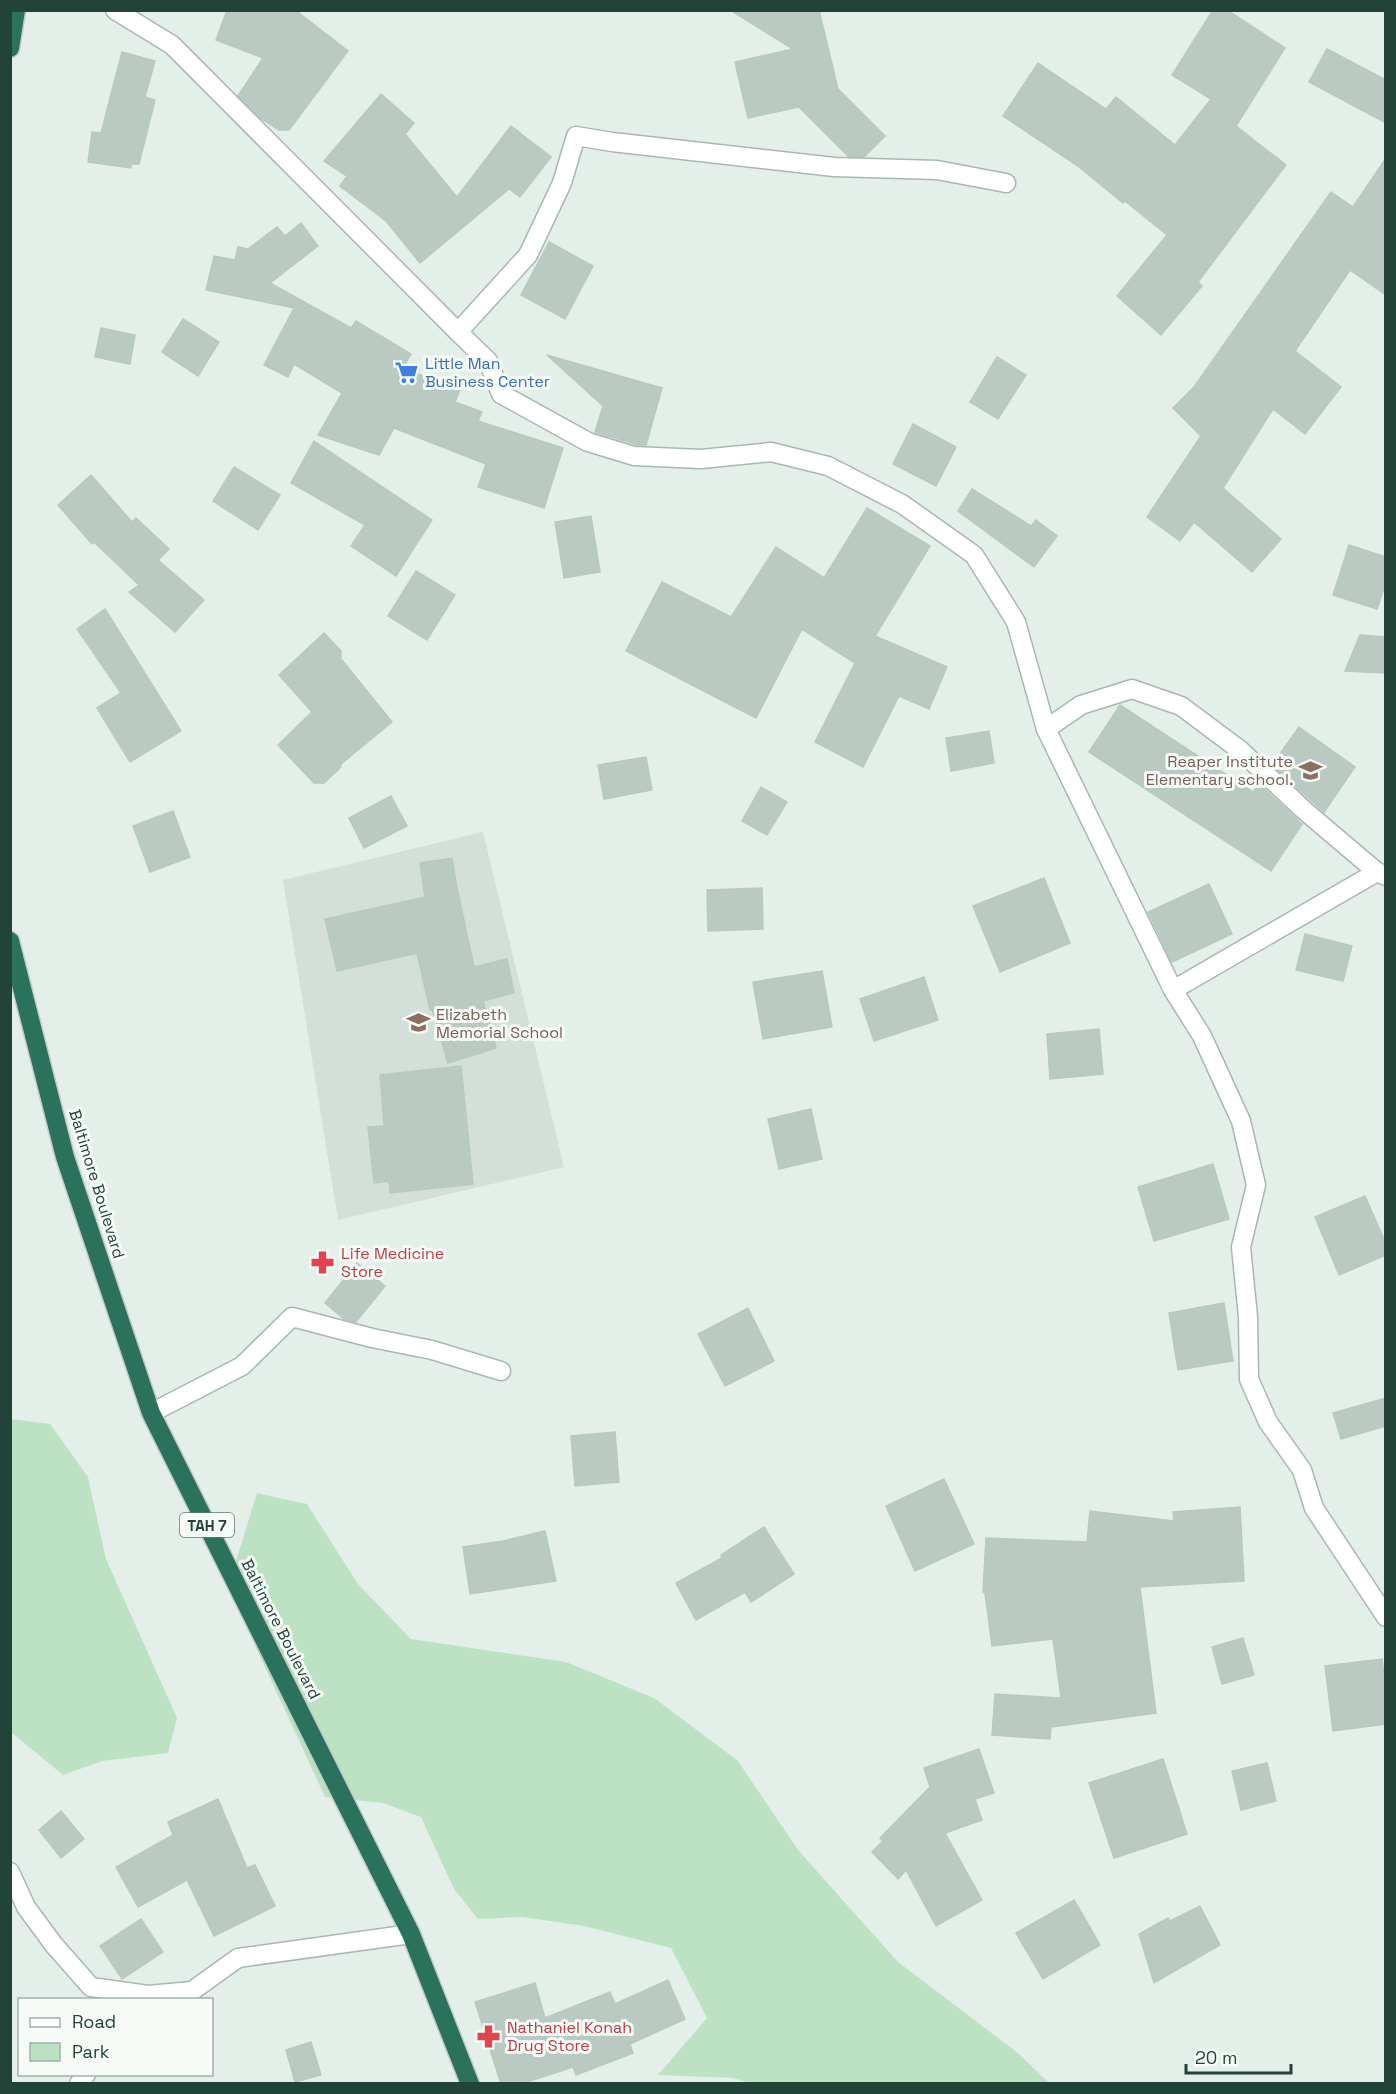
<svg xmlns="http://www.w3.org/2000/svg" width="1396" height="2094" font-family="'Space Grotesk',sans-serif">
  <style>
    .built { fill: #d3dfd8 }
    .green { fill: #bce2c3 }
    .building { fill: #bacac2; stroke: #b6cac0; stroke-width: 1.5 }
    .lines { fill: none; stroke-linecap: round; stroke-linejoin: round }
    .street-casing { stroke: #a7b8b1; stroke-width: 21 }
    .highway-casing { stroke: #c1cac7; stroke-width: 21 }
    .street { stroke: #fff; stroke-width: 18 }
    .highway { stroke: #2b725d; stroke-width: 18 }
    .labels { text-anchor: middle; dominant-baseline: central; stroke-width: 6; stroke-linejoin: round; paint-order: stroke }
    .shield { fill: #f6fbf8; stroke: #627a71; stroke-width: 1.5 }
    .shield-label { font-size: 15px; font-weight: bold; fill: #224337 }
    .shop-label { font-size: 16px; fill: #366cbe; stroke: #f6fbf8; text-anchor: start }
    .education-label { font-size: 16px; fill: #785e54; stroke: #f6fbf8; text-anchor: end }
    .street-label { font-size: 16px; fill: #224337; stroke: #f6fbf8 }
    .health-label { font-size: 16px; fill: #be3a42; stroke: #f6fbf8; text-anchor: start }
  </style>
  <rect width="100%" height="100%" fill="#e5efea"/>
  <polygon class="built" points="483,832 564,1167 338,1220 283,880"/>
  <g class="green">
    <polygon points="11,1419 50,1424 88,1477 106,1559 177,1718 168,1753 102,1761 63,1775 11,1732"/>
    <polygon points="257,1493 307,1504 358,1584 411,1639 566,1662 654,1698 738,1761 798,1850 898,1962 1018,2053 1049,2083 752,2084 733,2078 658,2075 707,2018 671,1948 584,1926 523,1917 478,1919 454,1889 421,1817 383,1803 325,1797 228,1587"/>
  </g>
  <g class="building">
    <polygon points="227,10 295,10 348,51 289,130 279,130 260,118 238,96 263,58 216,40"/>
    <polygon points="730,10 819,10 838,89 885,136 864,157 848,156 799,107 748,118 735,62 793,49"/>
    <polygon points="1213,10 1227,10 1285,48 1236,126 1286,165 1198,282 1202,286 1161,335 1117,296 1167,235 1125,201 1123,203 1079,167 1003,116 1038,63 1106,109 1116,97 1175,145 1211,99 1172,75"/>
    <polygon points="1327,49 1386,80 1386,123 1309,82"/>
    <polygon points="122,52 155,61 145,97 155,100 139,164 131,164 131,168 88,162 92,132 101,133"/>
    <polygon points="381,94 414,123 405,134 457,197 511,126 551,157 520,197 509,189 420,263 386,221 340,186 347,176 324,161"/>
    <polygon points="1386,158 1386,295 1350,270 1295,351 1341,387 1305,434 1273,409 1223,488 1281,539 1252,572 1194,522 1180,541 1147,517 1201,436 1173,408 1194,387 1331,192 1353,207"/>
    <polygon points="301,223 318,246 270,283 351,328 356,321 411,354 403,368 460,390 455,402 482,412 478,421 563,448 544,508 478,487 486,464 394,428 379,455 318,435 342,393 294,364 288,377 264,365 294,308 206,290 214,256 235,260 238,247 248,249 277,227 285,236"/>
    <polygon points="549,242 593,266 565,319 521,295"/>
    <polygon points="183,319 219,342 198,376 162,352"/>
    <polygon points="101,328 135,335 130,364 95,357"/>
    <polygon points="547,355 662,388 646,445 638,445 595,432 603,406"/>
    <polygon points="997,357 1026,375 998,419 970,402"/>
    <polygon points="913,424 956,447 936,486 893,464"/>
    <polygon points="314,441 432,520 396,576 351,546 365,525 291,483"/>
    <polygon points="234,467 280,495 258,530 213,501"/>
    <polygon points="91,475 132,522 136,518 169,549 158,560 204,600 175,632 129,592 139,585 94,542 92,544 58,505"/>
    <polygon points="972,489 1031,526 1036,520 1057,536 1034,567 958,511"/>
    <polygon points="867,508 930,546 875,636 947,667 929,709 899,696 863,767 815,742 855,663 802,629 756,718 626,651 662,582 731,617 776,547 824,578"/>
    <polygon points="591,516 600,572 564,578 555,522"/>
    <polygon points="1349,545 1386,557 1386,582 1377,609 1333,595"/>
    <polygon points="416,571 455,595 427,640 388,616"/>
    <polygon points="105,609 181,731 130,762 97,708 121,693 77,629"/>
    <polygon points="324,633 341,651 341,659 392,722 341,764 341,767 324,783 314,783 278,745 312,712 279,675"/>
    <polygon points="1360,635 1386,637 1386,673 1345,671"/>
    <polygon points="1120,705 1253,792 1259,784 1302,824 1271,871 1089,752"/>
    <polygon points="1299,727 1355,767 1324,812 1272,765"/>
    <polygon points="989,731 994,763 951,771 946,738"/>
    <polygon points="646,757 652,790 604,799 598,765"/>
    <polygon points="761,787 787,802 767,835 742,821"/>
    <polygon points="391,796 407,826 364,848 349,818"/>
    <polygon points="173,811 190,857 150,872 133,826"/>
    <polygon points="452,858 456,883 474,967 507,959 514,993 483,1001 496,1048 448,1063 432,1009 430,1010 417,953 337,971 325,919 425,897 420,863"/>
    <polygon points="1044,878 1070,943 1000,972 973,906"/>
    <polygon points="1209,884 1232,934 1172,962 1148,912"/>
    <polygon points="762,888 763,929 708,931 707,890"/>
    <polygon points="1305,934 1352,946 1343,981 1296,970"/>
    <polygon points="822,971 832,1027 763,1039 753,982"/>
    <polygon points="924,977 938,1020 874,1041 860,999"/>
    <polygon points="1099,1029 1103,1074 1050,1079 1047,1034"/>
    <polygon points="461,1066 473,1184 390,1193 389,1181 374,1183 368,1127 384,1126 380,1075"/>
    <polygon points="811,1109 822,1159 779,1169 768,1119"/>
    <polygon points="1213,1164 1229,1219 1154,1241 1138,1187"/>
    <polygon points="1365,1196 1386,1244 1386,1255 1339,1275 1315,1217"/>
    <polygon points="357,1263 385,1286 356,1322 344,1319 325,1303"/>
    <polygon points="1224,1303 1233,1361 1178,1370 1169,1313"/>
    <polygon points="748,1308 774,1361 725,1386 698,1334"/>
    <polygon points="1386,1398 1386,1426 1341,1439 1333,1413"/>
    <polygon points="615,1432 619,1482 575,1486 571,1436"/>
    <polygon points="944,1479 974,1544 915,1571 886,1506"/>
    <polygon points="1240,1507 1244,1581 1140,1587 1156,1713 1051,1727 1050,1739 992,1735 995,1694 1061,1698 1053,1639 992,1646 985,1593 983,1592 986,1538 1087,1542 1090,1511 1174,1521 1173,1512"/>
    <polygon points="764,1527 794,1574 751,1602 745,1592 696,1620 676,1583 722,1558 721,1555"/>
    <polygon points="545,1531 556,1581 470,1594 463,1547 503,1541"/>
    <polygon points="1243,1638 1254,1675 1222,1684 1212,1647"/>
    <polygon points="1382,1659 1386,1689 1386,1724 1333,1731 1325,1666"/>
    <polygon points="979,1749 994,1793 975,1799 982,1820 945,1833 982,1900 936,1926 906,1870 898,1879 872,1852 883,1841 880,1838 930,1787 924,1768"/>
    <polygon points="1163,1759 1187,1834 1114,1858 1089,1783"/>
    <polygon points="1267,1763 1276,1801 1241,1810 1232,1771"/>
    <polygon points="218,1799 247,1868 255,1865 275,1906 214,1936 187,1880 138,1907 116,1867 173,1835 168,1822"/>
    <polygon points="61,1811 84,1839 61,1858 39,1830"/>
    <polygon points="1074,1900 1100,1945 1043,1979 1016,1933"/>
    <polygon points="1200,1906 1220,1945 1154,1983 1139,1934 1168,1918 1170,1921"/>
    <polygon points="141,1919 163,1952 122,1979 100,1946"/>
    <polygon points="668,1980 685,2019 630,2044 633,2053 576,2075 573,2067 521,2084 501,2084 475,2002 535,1983 545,2018 610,1992 615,2004"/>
    <polygon points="311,2042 321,2075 295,2082 286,2050"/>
  </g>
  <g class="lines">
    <defs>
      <g id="street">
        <polyline points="115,10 172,45 458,332 528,255 562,183 576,136 612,142 834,167 937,170 1006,183"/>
        <polyline points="458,332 488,361 501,394 588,442 634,456 701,459 771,452 828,466 902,504 974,555 1016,622 1046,729 1173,990 1202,1036 1241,1121 1256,1185 1241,1247 1248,1317 1249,1379 1268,1422 1302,1470 1314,1508 1386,1617"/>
        <polyline points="1046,729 1081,705 1132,689 1181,706 1240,750 1305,811 1377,872 1386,876"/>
        <polyline points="1173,990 1377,872"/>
        <polyline points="151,1413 242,1366 292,1317 372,1338 432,1350 501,1371"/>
        <polyline points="10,1872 26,1907 54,1945 91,1987 148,1995 192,1991 238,1958 411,1934"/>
        <polyline points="79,2084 86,2074"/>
      </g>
      <g id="highway">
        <polyline points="10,48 16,10"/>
        <polyline points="10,941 65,1157 151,1413 411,1934 470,2084"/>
      </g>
    </defs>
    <use href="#street" class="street-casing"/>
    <use href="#highway" class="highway-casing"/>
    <use href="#street" class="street"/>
    <use href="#highway" class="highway"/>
  </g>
  <defs>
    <symbol id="supermarket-bare" viewBox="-9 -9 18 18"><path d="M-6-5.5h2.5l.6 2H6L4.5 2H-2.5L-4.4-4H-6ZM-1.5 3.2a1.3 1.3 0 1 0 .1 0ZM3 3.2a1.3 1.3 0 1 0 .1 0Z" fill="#3f7fe0" stroke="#f6fbf8" stroke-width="2.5" paint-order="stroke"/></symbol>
    <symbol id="school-bare" viewBox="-9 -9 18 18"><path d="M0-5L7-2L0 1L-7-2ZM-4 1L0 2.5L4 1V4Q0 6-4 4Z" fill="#8d6e63" stroke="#f6fbf8" stroke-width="2.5" paint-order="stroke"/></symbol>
    <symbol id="pharmacy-bare" viewBox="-9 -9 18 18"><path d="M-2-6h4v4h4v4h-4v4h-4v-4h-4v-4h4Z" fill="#e0444e" stroke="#f6fbf8" stroke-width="2.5" paint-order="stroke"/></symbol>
  </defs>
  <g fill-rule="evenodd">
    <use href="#supermarket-bare" x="390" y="356" width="33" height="33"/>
    <use href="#school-bare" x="1294" y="754" width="33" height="33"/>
    <use href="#school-bare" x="402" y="1006" width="33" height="33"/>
    <use href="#pharmacy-bare" x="306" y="1246" width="33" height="33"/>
    <use href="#pharmacy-bare" x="472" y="2020" width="33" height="33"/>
  </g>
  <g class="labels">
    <rect class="shield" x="180" y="1513" width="54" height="24" rx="4.5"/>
    <g class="shield-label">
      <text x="207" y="1525">TAH 7</text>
    </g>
    <g class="shop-label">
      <text x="425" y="363">Little Man<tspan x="425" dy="18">Business Center</tspan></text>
    </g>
    <g class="education-label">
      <text x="1293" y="761">Reaper Institute<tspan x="1293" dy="18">Elementary school.</tspan></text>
      <text x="436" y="1014" text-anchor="start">Elizabeth<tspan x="436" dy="18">Memorial School</tspan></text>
    </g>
    <g class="street-label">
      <text transform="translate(97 1184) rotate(73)">Baltimore Boulevard</text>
      <text transform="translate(281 1629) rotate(63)">Baltimore Boulevard</text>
    </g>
    <g class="health-label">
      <text x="341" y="1253">Life Medicine<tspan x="341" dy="18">Store</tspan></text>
      <text x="507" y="2027">Nathaniel Konah<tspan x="507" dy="18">Drug Store</tspan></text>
    </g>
  </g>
  <rect width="1396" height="2094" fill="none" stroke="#224337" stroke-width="24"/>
  <rect x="18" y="1998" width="195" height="78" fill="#f6fbf8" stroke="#a1b1ab" stroke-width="1.5"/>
  <rect x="30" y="2018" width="30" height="9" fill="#ffffff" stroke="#a1b1ab" stroke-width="1.5"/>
  <text x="72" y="2028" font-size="18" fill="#224337">Road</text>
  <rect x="30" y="2043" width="30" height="18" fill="#bce2c3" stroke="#a1b1ab" stroke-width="1.5"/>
  <text x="72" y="2058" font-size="18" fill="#224337">Park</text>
  <path d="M1186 2064v9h105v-9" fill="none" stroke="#224337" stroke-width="3"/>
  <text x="1195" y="2064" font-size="18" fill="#224337" stroke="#f6fbf8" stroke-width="4.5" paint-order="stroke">20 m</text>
</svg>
